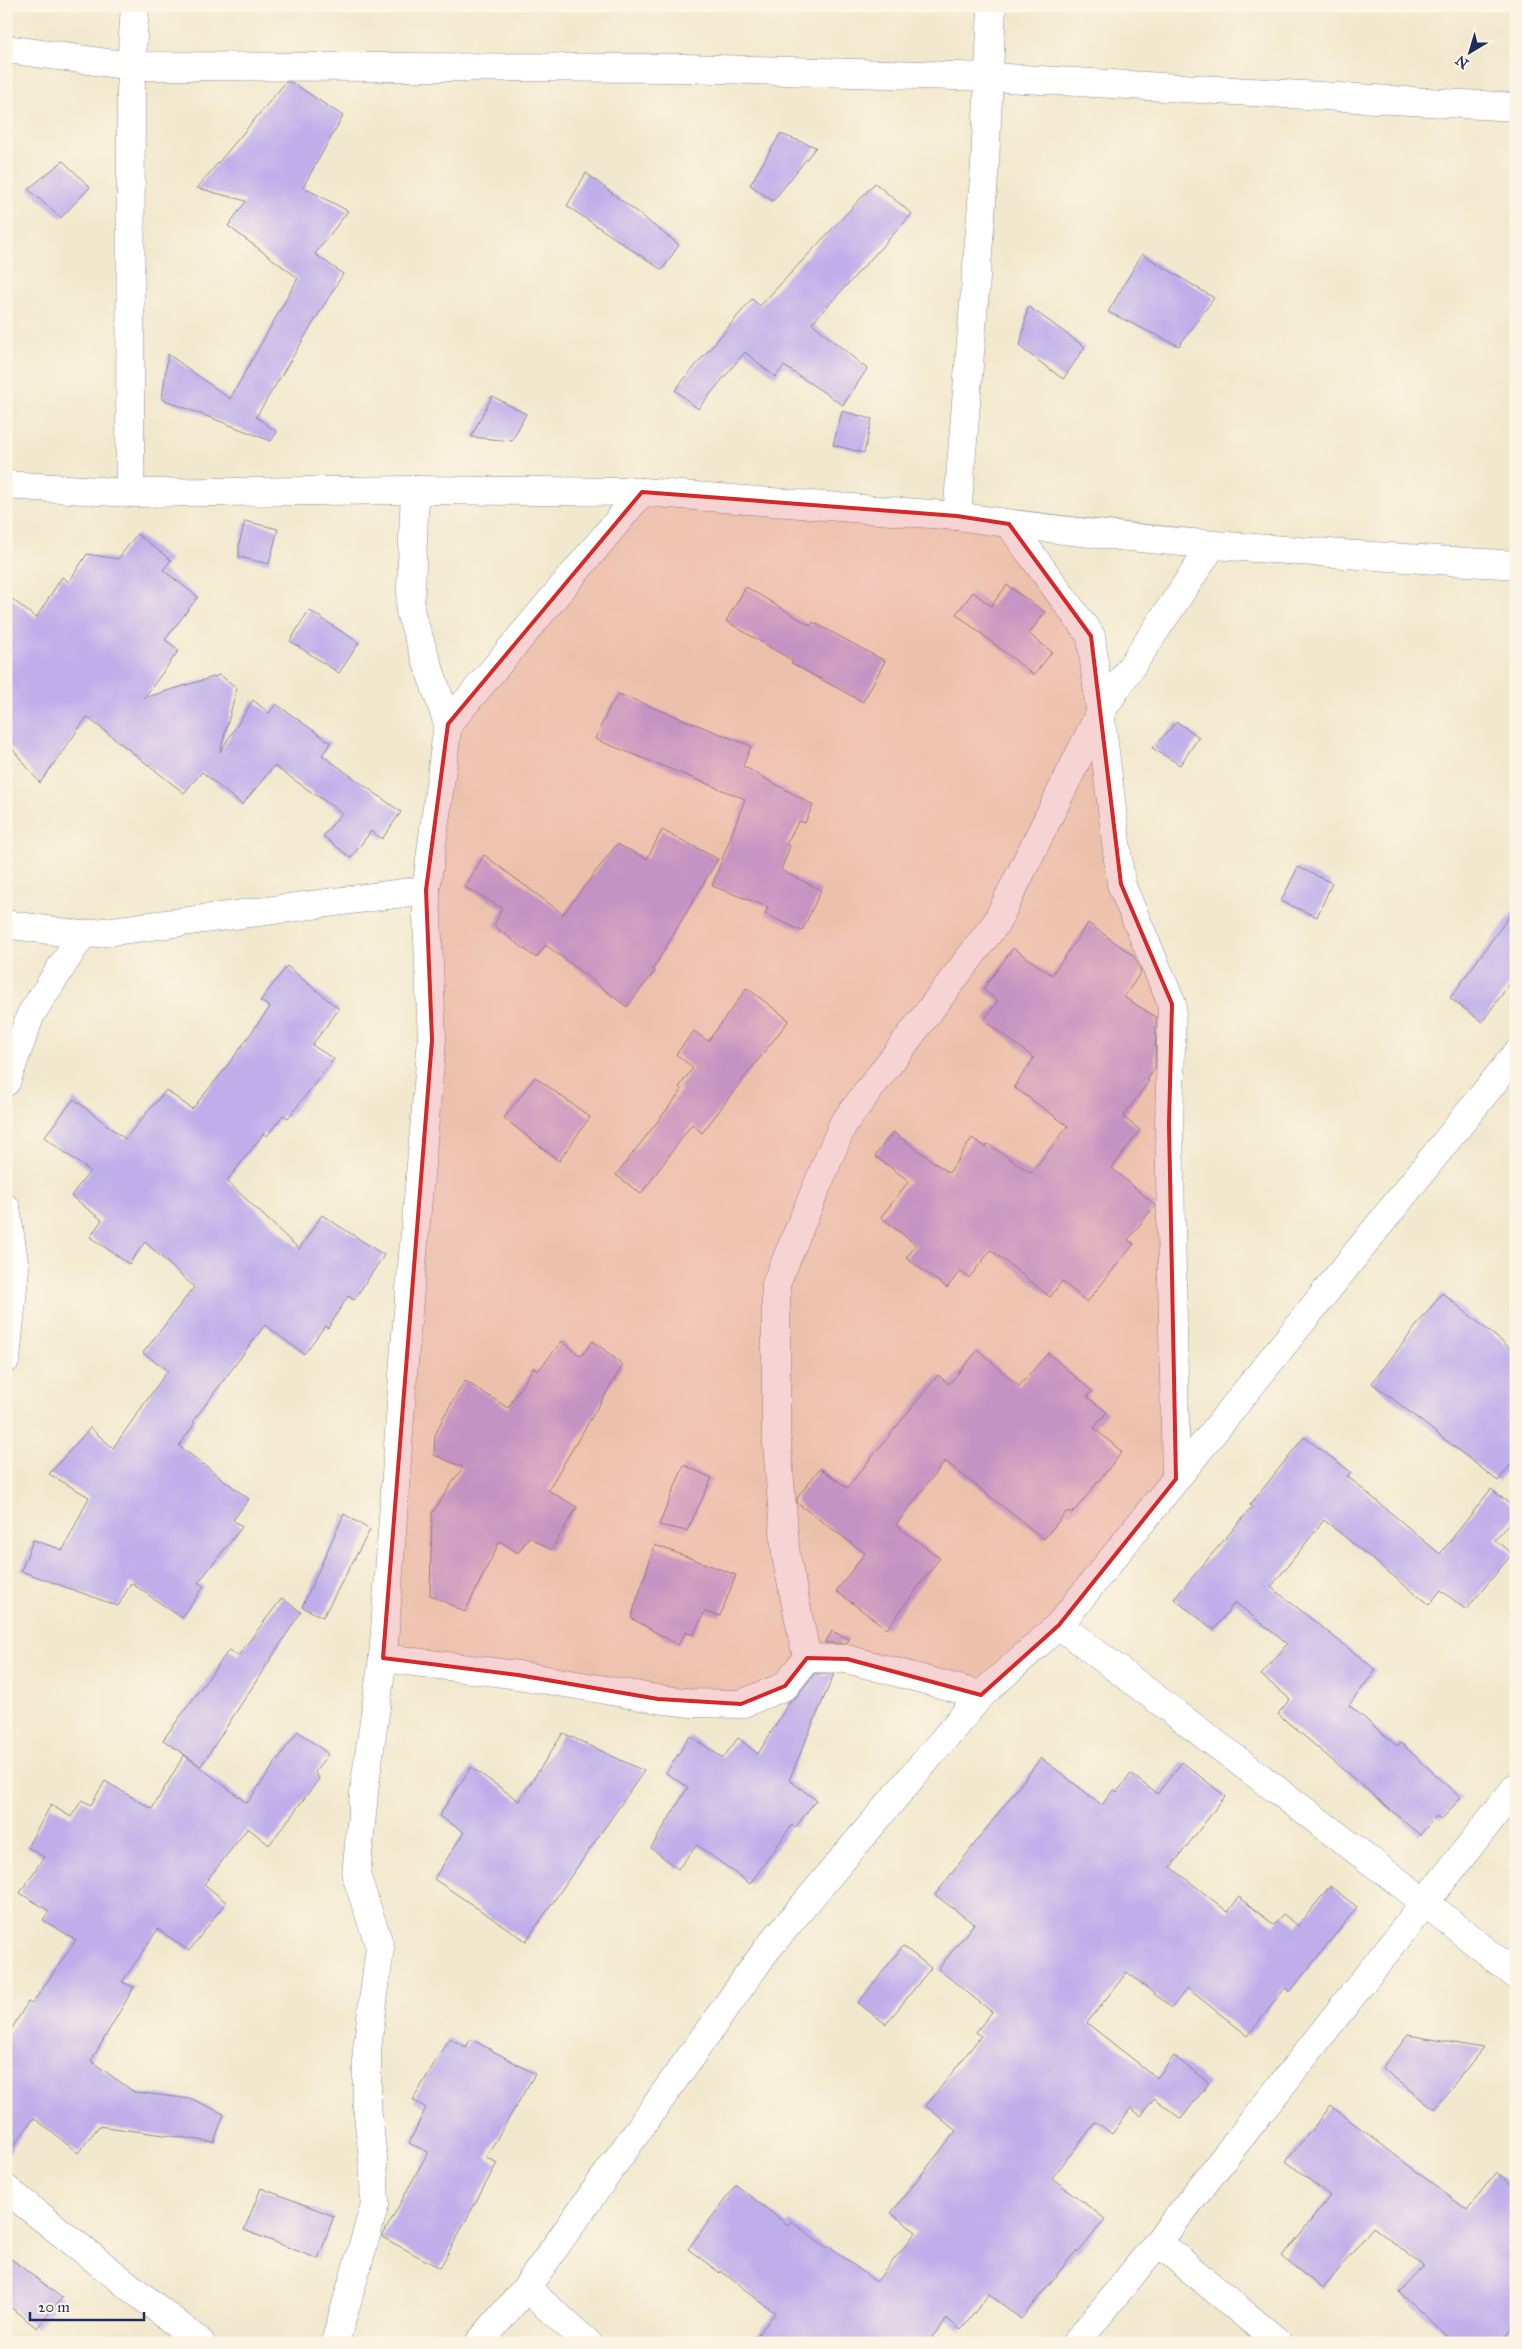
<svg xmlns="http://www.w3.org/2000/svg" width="1522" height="2349" font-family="'IM FELL Great Primer',serif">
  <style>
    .building { fill: #bfaeea }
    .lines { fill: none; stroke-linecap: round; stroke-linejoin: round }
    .minor-casing { stroke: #868c96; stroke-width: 29 }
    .tertiary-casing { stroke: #868c96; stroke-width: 29 }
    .minor { stroke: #fff; stroke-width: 28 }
    .tertiary { stroke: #fff; stroke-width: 28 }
    .marked { fill: #d62828; fill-opacity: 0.2; stroke: #d62828; stroke-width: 4; stroke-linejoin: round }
  </style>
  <rect width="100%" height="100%" fill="#fcf5e5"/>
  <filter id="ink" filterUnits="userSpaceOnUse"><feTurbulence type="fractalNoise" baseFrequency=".02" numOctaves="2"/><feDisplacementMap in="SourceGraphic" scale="10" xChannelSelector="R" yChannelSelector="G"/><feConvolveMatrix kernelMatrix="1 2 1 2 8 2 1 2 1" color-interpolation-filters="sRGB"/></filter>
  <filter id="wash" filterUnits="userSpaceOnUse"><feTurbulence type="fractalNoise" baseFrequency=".0096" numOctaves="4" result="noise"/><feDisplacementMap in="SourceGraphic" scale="20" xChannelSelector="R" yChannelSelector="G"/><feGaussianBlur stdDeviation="1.12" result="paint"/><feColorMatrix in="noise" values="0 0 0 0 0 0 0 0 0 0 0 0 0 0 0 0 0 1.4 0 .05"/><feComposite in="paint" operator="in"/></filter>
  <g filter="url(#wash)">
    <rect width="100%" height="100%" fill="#f2e8cd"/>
    <g id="blocks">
      <g class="building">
        <polygon points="286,82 291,82 343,116 303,187 348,211 315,254 343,274 256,417 277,432 271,441 162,399 168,354 230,399 298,278 228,226 246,201 197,188"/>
        <polygon points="780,134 816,147 773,201 750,185"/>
        <polygon points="63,161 90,187 61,218 28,189"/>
        <polygon points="586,173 679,245 662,270 567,206"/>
        <polygon points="875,183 912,214 812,323 867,369 843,405 784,366 775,377 745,352 698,409 675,390 752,299 760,306"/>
        <polygon points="1142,254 1214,298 1179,346 1108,312"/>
        <polygon points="1028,306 1085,347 1063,379 1020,347"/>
        <polygon points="492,396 526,414 512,441 471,437"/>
        <polygon points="842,411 872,419 864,453 833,445"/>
        <polygon points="245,521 278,529 269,564 239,557 239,544"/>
        <polygon points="137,534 171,560 163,570 198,597 165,640 179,650 144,698 220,675 237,688 220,752 253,700 269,713 276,704 331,743 322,755 401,812 382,839 371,831 351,858 323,836 342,813 274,766 242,805 202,772 184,793 87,717 40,783 6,741 6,594 36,618 62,577 69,582 87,554 118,559"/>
        <polygon points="1007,585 1045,612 1029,634 1052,652 1034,675 956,614 973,592 991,606"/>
        <polygon points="746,587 811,626 813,622 885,661 863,702 791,663 793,661 726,621"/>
        <polygon points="309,610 359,643 339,673 290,641"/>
        <polygon points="619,694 751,746 743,766 813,805 805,823 799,821 786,844 790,846 781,870 821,890 802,931 765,914 768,907 712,886 745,799 595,739 610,706"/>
        <polygon points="1177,722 1199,737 1180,765 1152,748"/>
        <polygon points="662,830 718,859 653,969 655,971 627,1007 546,945 536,958 494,926 502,908 465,887 484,855 563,914 617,844 647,859"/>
        <polygon points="1298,867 1332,883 1317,917 1281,901"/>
        <polygon points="1516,907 1516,975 1482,1022 1450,998"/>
        <polygon points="1088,923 1134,956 1141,972 1124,997 1156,1017 1155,1068 1147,1080 1149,1081 1123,1117 1140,1130 1112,1168 1155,1205 1128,1240 1134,1244 1087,1302 1062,1281 1050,1297 991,1250 969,1278 960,1271 947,1288 906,1258 916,1245 881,1217 909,1181 875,1156 893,1132 949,1173 972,1138 986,1147 988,1144 1031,1173 1068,1126 1014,1087 1034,1058 984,1020 998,1001 983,989 1013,948 1052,975"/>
        <polygon points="287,966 339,1009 312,1045 334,1059 288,1118 283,1115 267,1136 264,1133 227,1181 299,1249 322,1215 384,1255 354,1300 348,1296 328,1328 325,1326 304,1354 265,1325 193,1421 195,1423 179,1446 249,1499 233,1520 242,1527 198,1583 204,1586 182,1618 131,1583 118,1606 21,1571 33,1540 63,1550 89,1497 49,1474 90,1428 113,1448 168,1370 143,1353 194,1287 145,1242 129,1264 90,1237 102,1220 71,1196 90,1171 44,1137 74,1099 125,1139 166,1090 192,1109 222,1073 270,1007 260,1001"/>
        <polygon points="747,988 789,1020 702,1133 692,1124 641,1194 616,1175 682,1090 679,1087 693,1068 676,1054 694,1031 708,1041"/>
        <polygon points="535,1077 590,1117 559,1161 504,1118"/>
        <polygon points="1442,1293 1516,1353 1516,1458 1498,1481 1372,1383"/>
        <polygon points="562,1341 581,1356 593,1341 623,1365 548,1490 577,1507 551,1550 529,1537 518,1553 500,1541 465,1612 430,1595 432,1513 463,1467 434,1455 435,1436 444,1416 465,1381 508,1408 533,1368 538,1371"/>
        <polygon points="978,1350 1019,1386 1048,1353 1092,1391 1087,1397 1107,1412 1094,1428 1122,1452 1072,1514 1067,1511 1044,1539 945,1461 896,1525 940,1558 887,1629 836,1591 865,1553 797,1503 797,1498 820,1468 847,1488 938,1375 949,1384"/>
        <polygon points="1304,1437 1351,1472 1347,1476 1440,1554 1491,1489 1516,1509 1516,1514 1495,1540 1512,1554 1466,1610 1441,1590 1429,1605 1324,1520 1271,1587 1376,1670 1349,1705 1397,1746 1401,1743 1461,1798 1441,1820 1436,1816 1420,1835 1278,1714 1290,1699 1261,1675 1287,1644 1235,1602 1214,1630 1174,1599 1252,1507 1250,1505"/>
        <polygon points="684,1465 712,1478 687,1531 659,1525"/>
        <polygon points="344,1514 370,1530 323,1617 302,1607"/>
        <polygon points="655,1545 736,1575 720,1616 705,1612 693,1635 686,1632 678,1645 631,1618"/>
        <polygon points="282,1598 301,1612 201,1766 163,1740 229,1650 238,1656"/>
        <polygon points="832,1631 849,1639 847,1643 825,1643"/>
        <polygon points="814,1674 834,1674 789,1780 816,1800 795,1828 792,1825 750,1884 697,1845 678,1869 651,1848 688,1787 666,1773 690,1736 723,1758 738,1738 758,1754 790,1701 797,1696"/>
        <polygon points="298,1731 328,1754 315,1772 319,1779 269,1845 248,1828 204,1884 226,1902 189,1951 158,1929 122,1982 134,1987 91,2061 134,2092 192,2099 224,2114 214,2142 99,2126 78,2153 34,2118 6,2156 6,2038 28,2002 32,2004 76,1940 43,1920 49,1911 20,1893 44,1857 27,1847 51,1805 71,1817 82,1800 91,1805 105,1781 152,1809 184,1755 247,1803"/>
        <polygon points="563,1733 644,1771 526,1941 434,1879 464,1832 439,1816 471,1767 519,1801"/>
        <polygon points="1041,1758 1102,1805 1114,1789 1117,1792 1131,1774 1157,1794 1182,1762 1225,1796 1171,1867 1228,1912 1239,1897 1274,1925 1283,1914 1298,1926 1330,1886 1357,1907 1290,1992 1285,1988 1248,2036 1187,1988 1172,2008 1127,1972 1087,2023 1157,2078 1174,2056 1209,2083 1181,2119 1154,2098 1141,2116 1131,2108 1112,2134 1096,2122 1052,2178 1105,2219 1078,2253 1076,2251 1021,2319 989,2294 961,2330 947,2319 927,2343 751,2343 775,2313 721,2271 720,2273 688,2249 736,2185 788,2225 791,2221 827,2248 829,2246 876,2282 916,2232 891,2213 956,2131 926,2106 981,2036 976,2032 992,2012 938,1969 974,1924 935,1895"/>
        <polygon points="903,1946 931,1968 886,2024 858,2003"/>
        <polygon points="1408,2035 1483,2048 1434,2109 1382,2068"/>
        <polygon points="449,2038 466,2047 471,2039 535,2074 486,2157 497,2163 440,2268 382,2237 428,2152 409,2143 426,2108 413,2100"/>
        <polygon points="1331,2106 1467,2210 1496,2172 1516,2188 1516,2324 1501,2343 1455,2343 1399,2292 1424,2266 1373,2227 1323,2289 1282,2257 1330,2196 1286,2161"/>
        <polygon points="261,2188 334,2216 318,2259 244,2230"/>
        <polygon points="6,2255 62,2298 37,2328 6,2304"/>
      </g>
    </g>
  </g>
  <g filter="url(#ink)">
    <use href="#blocks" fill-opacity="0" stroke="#868c96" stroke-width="1"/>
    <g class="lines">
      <defs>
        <g id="minor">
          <polyline points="6,49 131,66 684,68 989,77 1516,107"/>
          <path d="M6,485L130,493L415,490L642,492L957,516C1142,544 1329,553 1516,565"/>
          <polyline points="130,493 131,66 135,6"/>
          <polyline points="957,516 985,165 992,6"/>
          <polyline points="1009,524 1091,636 1121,884 1172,1004 1169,1124 1176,1479"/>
          <polyline points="448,724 642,492"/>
          <polyline points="6,924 82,935 426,890"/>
          <polyline points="6,1082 31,1014 82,935"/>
          <polyline points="6,1208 15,1268 6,1359"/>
          <polyline points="383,1658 518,1675 658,1699 691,1703 741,1704 785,1686 807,1658 847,1659 981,1695"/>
          <polyline points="807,1658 786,1556 776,1431 776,1284 843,1124 996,923 1100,713 1212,546"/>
          <polyline points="6,2189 201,2343"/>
          <polyline points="1158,2242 1279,2343"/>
          <polyline points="526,2288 588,2343"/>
          <polyline points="335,2343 375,2204 373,2159 367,2106 367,2049 380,1947 356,1875 365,1783 383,1658 406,1334 432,1040 426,890 448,724 410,612 415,490"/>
          <polyline points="479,2343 526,2288 767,1949 981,1695 1059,1625"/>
          <polyline points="1076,2343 1158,2242 1516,1787"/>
        </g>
        <polyline id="tertiary" points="1516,1054 1059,1625 1426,1903 1516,1975"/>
      </defs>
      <use href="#minor" class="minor-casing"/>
      <use href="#tertiary" class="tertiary-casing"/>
      <use href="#minor" class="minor"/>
      <use href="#tertiary" class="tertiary"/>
    </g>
  </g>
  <path class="marked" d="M642,492L957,516L1009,524L1091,636L1121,884L1172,1004L1169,1124L1176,1479L1059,1625L981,1695L847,1659L807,1658L785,1686L741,1704L658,1699L518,1675L383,1658L432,1040L426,890L448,724Z"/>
  <rect width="1522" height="2349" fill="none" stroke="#fcf5e5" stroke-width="25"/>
  <g transform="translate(1470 52) rotate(218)" stroke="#fcf5e5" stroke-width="4" paint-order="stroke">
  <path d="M0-4L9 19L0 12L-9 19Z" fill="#1b2f5e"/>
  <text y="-8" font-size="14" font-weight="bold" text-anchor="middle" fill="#1b2f5e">N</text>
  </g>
  <path d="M30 2312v8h114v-8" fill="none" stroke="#1b2f5e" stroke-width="2.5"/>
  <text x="38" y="2312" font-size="15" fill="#1b2f5e" stroke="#fcf5e5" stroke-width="4" paint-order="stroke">20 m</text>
</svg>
